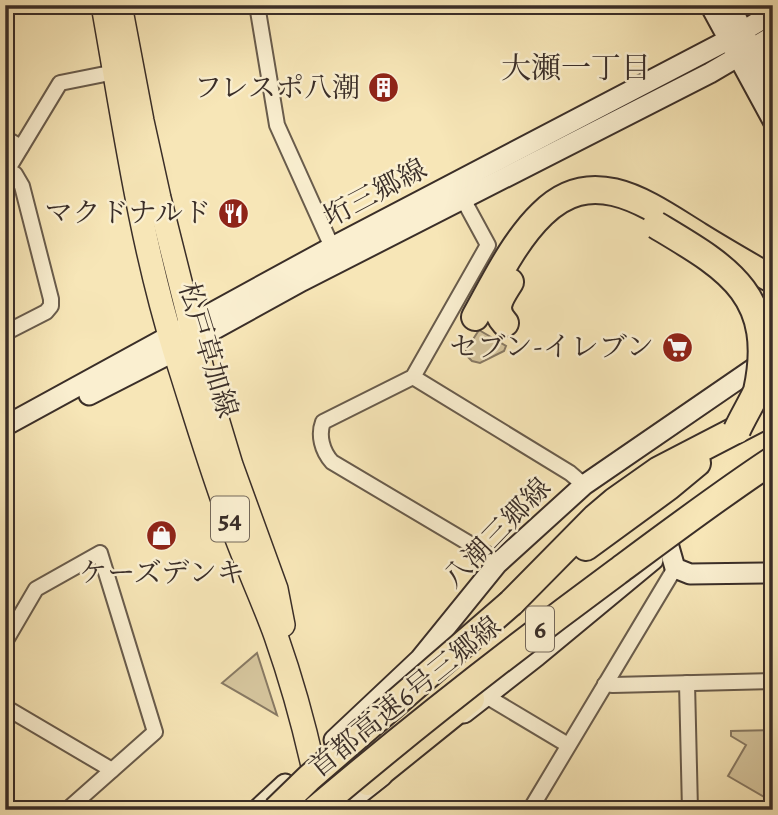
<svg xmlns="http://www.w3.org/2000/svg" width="778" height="815" font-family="Alegreya,'Noto Serif JP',serif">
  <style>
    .green { fill: #d7c79f; stroke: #887a64; stroke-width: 2 }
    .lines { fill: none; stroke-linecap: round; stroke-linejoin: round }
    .street-casing { stroke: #695c4c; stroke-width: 18 }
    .secondary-casing { stroke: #3a2e28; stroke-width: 23 }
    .primary-casing { stroke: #3a2e28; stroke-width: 26 }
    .highway-casing { stroke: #3a2e28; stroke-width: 30 }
    .street { stroke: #faefd0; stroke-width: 14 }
    .secondary { stroke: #faefd0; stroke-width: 19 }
    .primary { stroke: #f7e6b7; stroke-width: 23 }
    .highway { stroke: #f7e6b7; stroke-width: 26 }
    .rail { stroke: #3a2e28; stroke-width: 4.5; stroke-dasharray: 12 12; stroke-linecap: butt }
    .highway-bridge-casing { stroke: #3a2e28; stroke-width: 30; stroke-linecap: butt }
    .highway-bridge { stroke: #f7e6b7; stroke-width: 26 }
    .labels { text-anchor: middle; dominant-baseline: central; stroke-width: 5; stroke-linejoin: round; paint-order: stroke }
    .shield { fill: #faefd0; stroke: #74685a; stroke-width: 2 }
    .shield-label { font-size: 26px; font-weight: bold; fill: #3a2e28 }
    .poi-label { font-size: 28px; fill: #3a2e28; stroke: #faefd0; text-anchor: end }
    .street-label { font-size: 28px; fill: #3a2e28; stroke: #faefd0 }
    .neighbourhood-label { font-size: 30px; fill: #3a2e28; stroke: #faefd0 }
  </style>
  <rect width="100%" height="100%" fill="#f7e6b7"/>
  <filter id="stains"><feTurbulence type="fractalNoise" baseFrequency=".00286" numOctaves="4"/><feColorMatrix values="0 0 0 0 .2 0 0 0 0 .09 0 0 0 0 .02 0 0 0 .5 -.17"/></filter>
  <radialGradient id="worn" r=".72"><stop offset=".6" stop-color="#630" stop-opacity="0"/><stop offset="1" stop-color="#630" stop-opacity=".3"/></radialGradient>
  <g class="green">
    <polygon points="479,330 506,346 504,351 480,363 472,361 466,355 466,350"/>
    <polygon points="257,653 277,715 222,683"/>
    <polygon points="773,730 773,802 728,776 746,745 731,736 731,731"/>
  </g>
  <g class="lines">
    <defs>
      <g id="street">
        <polyline points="257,5 277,125 332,247"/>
        <polyline points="5,138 21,147"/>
        <polyline points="5,174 60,83 115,72"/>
        <path d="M463,199L488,245L413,377L323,422C318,435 322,451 332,462L487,554L497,564"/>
        <polyline points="5,333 46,312 51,306 51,299 22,186 15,174 8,170"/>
        <polyline points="413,377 570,473 584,485"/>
        <polyline points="5,642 36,589 100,553 155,732 67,810"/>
        <polyline points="687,683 690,810"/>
        <polyline points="605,684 613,685 773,681"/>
        <polyline points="486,696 568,745"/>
        <polyline points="5,707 112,770"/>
        <polyline points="530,810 675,568"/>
      </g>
      <g id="secondary">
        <polyline points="710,5 773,121"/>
        <polyline points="730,5 773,93"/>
        <polyline points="89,395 175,351 302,281 710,73 773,36"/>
        <polyline points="5,426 332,247 728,40 773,13"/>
        <polyline points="669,547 675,568 690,574 773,573"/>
        <polyline points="464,713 537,656 653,560"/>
        <polyline points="334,740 420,659 497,564 584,485 766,360"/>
        <polyline points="257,810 285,784"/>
        <polyline points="339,810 382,776"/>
      </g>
      <g id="primary">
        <path d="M103,5C124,122 140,239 175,352C194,411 211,470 233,528C246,564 263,600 276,636C296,693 311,751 322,810"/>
        <polyline points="120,5 142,121 159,198 202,369 231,465 276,589 283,625"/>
      </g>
      <g id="highway">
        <path d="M475,317C494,283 514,241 542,214C594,162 650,206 699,236C723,251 748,265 773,280"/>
        <path d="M505,323C491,308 501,297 510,282"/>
        <polyline points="586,547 668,487 697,463"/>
        <polyline points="511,603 595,518 615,501 659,470 773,411"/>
        <polyline points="368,782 471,699"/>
      </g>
    </defs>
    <use href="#street" class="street-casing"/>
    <use href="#secondary" class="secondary-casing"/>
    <use href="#primary" class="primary-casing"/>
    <use href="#highway" class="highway-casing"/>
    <use href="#street" class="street"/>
    <use href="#secondary" class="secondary"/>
    <use href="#primary" class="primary"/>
    <use href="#highway" class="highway"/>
    <polyline class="rail" points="5,6 6,5"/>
    <defs>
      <g id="highway-bridge">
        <path d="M656,225C726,267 778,294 757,391C751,404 743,417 737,430"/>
        <polyline points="276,810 309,778 511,603"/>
        <path d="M315,810C413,727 514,648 617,572C668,534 720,495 773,460"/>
      </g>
    </defs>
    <use href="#highway-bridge" class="highway-bridge-casing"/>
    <use href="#highway-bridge" class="highway-bridge"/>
  </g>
  <defs>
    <symbol id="building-disc" viewBox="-11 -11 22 22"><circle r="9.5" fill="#8f2418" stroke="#faefd0"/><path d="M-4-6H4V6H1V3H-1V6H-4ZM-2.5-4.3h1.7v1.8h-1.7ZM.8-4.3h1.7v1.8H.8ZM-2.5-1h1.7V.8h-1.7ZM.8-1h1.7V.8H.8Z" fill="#fff"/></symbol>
    <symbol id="restaurant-disc" viewBox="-11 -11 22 22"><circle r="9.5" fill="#8f2418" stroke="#faefd0"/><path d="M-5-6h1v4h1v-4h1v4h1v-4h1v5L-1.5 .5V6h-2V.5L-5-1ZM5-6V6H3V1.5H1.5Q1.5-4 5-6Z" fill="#fff"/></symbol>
    <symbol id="supermarket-disc" viewBox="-11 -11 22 22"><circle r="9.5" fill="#8f2418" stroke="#faefd0"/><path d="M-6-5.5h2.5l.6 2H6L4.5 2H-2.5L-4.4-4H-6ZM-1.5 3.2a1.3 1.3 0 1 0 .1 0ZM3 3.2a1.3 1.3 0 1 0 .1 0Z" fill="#fff"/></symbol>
    <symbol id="shop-disc" viewBox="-11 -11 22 22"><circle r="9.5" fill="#8f2418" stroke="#faefd0"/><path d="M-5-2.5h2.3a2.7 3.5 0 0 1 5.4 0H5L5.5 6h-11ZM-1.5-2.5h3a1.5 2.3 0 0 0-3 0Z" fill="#fff"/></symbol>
  </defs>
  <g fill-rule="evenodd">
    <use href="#building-disc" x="366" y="70" width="35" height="35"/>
    <use href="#restaurant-disc" x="216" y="196" width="35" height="35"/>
    <use href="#supermarket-disc" x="660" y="330" width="35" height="35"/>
    <use href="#shop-disc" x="144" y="518" width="35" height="35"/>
  </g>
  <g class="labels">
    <g class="shield">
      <rect x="211" y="496.5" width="38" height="45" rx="5"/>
      <rect x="526" y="606.5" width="28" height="45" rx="5"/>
    </g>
    <g class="shield-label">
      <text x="230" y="519">54</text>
      <text x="540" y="629">6</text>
    </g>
    <g class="poi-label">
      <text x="360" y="88">フレスポ八潮</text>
      <text x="211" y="213">マクドナルド</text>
      <text x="654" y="347">セブン-イレブン</text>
      <text x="162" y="573" text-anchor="middle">ケーズデンキ</text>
    </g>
    <g class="street-label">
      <text transform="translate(375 193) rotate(-28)">垳三郷線</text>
      <text transform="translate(208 350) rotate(73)">松戸草加線</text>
      <text transform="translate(497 533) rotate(-46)">八潮三郷線</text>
      <text transform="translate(405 697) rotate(-39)">首都高速6号三郷線</text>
    </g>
    <g class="neighbourhood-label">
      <text x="576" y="68">大瀬一丁目</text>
    </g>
  </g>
  <rect width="778" height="815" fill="none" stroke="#f7e6b7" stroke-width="28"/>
  <rect x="7" y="7" width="764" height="801" fill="none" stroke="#3a2e28" stroke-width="3.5"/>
  <rect x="14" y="14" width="750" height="787" fill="none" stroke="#3a2e28" stroke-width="2"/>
  <rect width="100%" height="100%" filter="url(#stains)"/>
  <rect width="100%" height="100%" fill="url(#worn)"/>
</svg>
